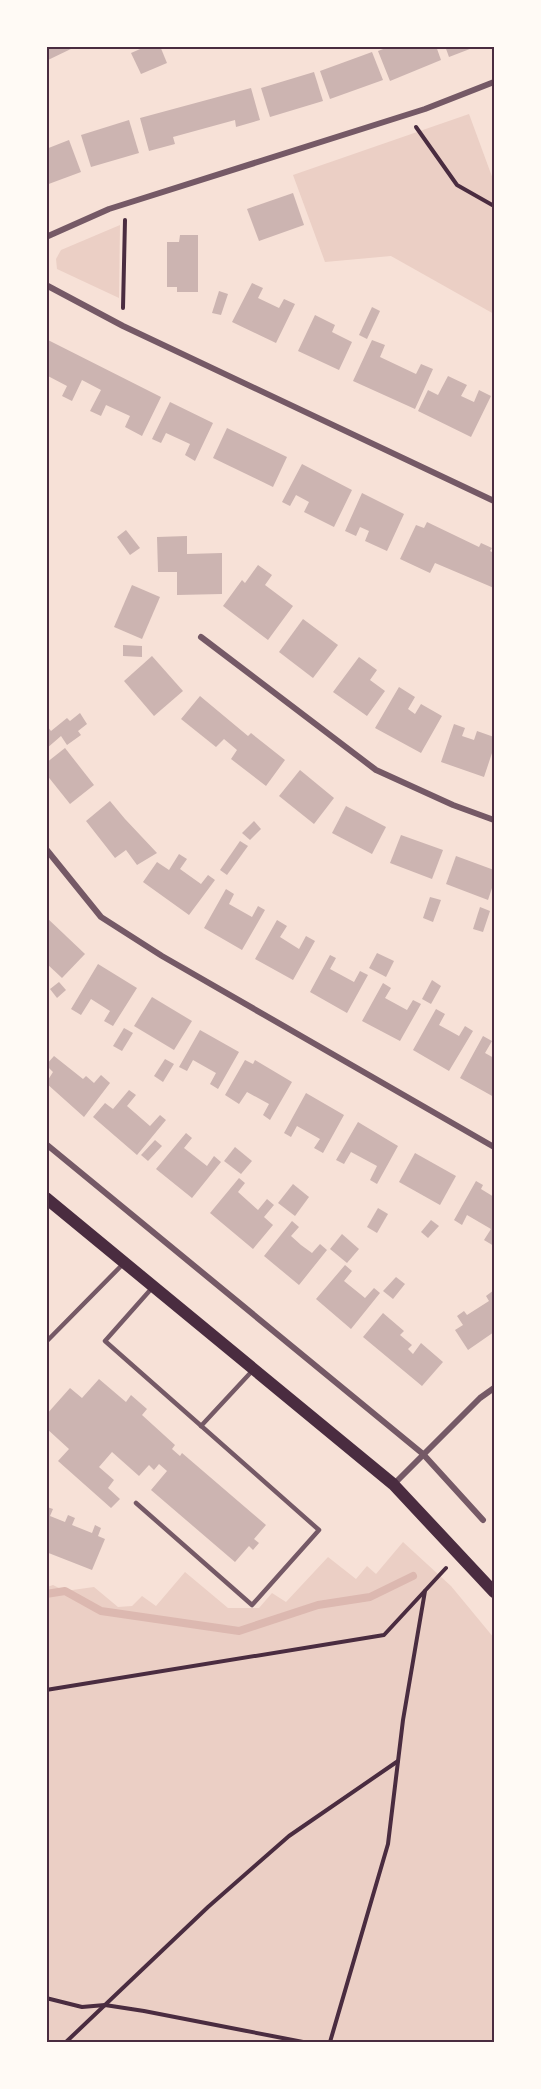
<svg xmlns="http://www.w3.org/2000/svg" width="541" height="2089" font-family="'Archivo Narrow',sans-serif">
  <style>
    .green { fill: #ebcfc5 }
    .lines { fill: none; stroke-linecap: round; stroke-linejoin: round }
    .stream { stroke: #dcb8b0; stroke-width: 8 }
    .building { fill: #ccb4b1 }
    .path { stroke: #4a2c40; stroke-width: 4 }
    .service { stroke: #755966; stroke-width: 4.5 }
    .minor { stroke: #755966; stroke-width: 6 }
    .secondary { stroke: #4a2c40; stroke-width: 12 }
    .neatline { fill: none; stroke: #4a2c40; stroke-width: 2 }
  </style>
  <rect width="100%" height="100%" fill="#f7e1d7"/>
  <g class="green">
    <polygon points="469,114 494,182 494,314 391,256 325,262 293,175"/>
    <polygon points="120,225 119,298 57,269 56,259 61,250"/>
    <polygon points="403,1542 451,1586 494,1638 494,2042 47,2042 47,1587 53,1585 65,1591 94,1587 118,1607 132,1606 142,1596 156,1606 185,1572 228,1608 259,1608 272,1593 286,1602 328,1557 356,1579 367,1566 376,1574"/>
  </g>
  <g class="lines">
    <polyline class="stream" points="46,1594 65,1591 101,1611 239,1631 318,1605 370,1597 413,1576"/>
  </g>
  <g class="building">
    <polygon points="46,46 77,46 46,61"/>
    <polygon points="147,46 160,46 167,63 141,74 131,53"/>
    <polygon points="391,46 436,46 441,60 390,81 378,51"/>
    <polygon points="445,46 475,46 475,47 449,57"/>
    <polygon points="372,52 383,80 330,99 320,71"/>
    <polygon points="314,72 323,101 270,117 261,88"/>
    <polygon points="251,88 260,120 236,127 235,120 173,137 175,144 149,151 140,118"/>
    <polygon points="129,120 139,153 91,167 81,135"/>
    <polygon points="69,140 81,172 46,185 46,149"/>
    <polygon points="293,193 304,225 259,241 247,209"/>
    <polygon points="180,235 198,235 198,292 177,292 177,287 167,287 167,242 179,242"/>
    <polygon points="252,283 263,288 258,298 279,308 284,299 295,304 276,343 232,322"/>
    <polygon points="219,291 228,294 221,315 212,313"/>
    <polygon points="372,307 380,311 367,339 359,335"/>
    <polygon points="315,315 335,325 332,332 352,342 339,370 298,351"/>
    <polygon points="46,339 161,397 142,436 125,427 130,416 106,405 101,416 90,411 101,390 82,380 72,401 62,396 67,386 46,375"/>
    <polygon points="372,340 385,345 380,357 416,374 421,364 433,369 415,409 353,381"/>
    <polygon points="448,376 467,385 461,396 474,402 479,390 491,396 471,437 418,411 428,390 438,395"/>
    <polygon points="170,402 213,423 195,461 185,455 190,444 166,433 161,443 152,439"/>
    <polygon points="227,428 287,457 273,487 213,458"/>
    <polygon points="302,464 352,490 334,527 304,512 309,502 296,495 290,506 282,502"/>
    <polygon points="362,493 404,514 387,551 365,541 369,531 360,527 356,536 345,531"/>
    <polygon points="427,522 479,547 481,543 492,548 490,551 494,553 494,588 435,563 430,573 400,559 416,525 424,528"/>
    <polygon points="126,530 140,548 130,555 117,537"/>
    <polygon points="187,536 187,554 222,553 222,594 177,595 177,572 158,572 157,537"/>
    <polygon points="258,565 272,575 265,585 293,606 268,640 223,606 242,580 245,583"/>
    <polygon points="132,585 160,597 142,639 114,627"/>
    <polygon points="303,619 338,645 313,678 279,652"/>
    <polygon points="123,645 142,646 142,657 123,656"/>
    <polygon points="152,656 183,691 154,716 124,681"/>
    <polygon points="359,657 377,670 370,680 385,691 367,716 333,692"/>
    <polygon points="399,687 415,697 408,709 415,714 421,704 442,716 421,753 375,728"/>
    <polygon points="200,696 248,736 251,733 285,760 266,786 231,759 237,750 224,739 216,747 181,719"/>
    <polygon points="80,713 87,724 78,731 81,735 67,745 61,736 46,749 46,725 51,731 67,718 70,721"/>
    <polygon points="454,724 465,728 462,736 474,740 477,731 494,737 494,747 484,777 441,762"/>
    <polygon points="65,748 94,785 70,804 46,774 46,763"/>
    <polygon points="300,770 334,798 314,824 279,796"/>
    <polygon points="110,801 125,819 157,853 137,865 126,850 115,858 86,821"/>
    <polygon points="346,806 386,827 372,854 332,833"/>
    <polygon points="254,821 261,829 250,840 242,833"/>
    <polygon points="401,835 443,850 432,879 390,863"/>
    <polygon points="240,841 248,846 227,875 220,870"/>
    <polygon points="179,854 187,859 180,869 201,884 208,875 215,880 189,915 143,882 157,862 169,870"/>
    <polygon points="456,856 494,870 494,882 488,900 446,884"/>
    <polygon points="226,889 234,894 229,904 252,917 258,906 265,910 242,950 204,928"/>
    <polygon points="430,897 441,900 433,922 423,918"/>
    <polygon points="480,907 490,911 483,932 473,929"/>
    <polygon points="46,917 85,954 62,978 46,963"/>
    <polygon points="277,920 287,926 280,937 299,949 306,936 315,941 293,980 255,959"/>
    <polygon points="377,953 394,961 386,977 369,968"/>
    <polygon points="330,955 336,958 330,969 354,982 360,971 368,975 347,1013 310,992"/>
    <polygon points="98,964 137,988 113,1026 104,1021 110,1011 91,999 81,1015 71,1009"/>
    <polygon points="432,980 441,986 431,1004 422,999"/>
    <polygon points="59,982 66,990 57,998 50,989"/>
    <polygon points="383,983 391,988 385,998 407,1010 413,1000 421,1004 400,1041 362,1021"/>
    <polygon points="152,997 192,1021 174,1050 134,1026"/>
    <polygon points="436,1009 445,1014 439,1025 450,1031 459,1036 465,1026 473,1031 449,1071 413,1050"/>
    <polygon points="124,1028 133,1033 122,1051 113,1046"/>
    <polygon points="200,1030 239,1052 218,1089 210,1084 216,1073 193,1060 187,1071 179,1067"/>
    <polygon points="483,1036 492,1041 485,1053 494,1058 494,1097 460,1078"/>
    <polygon points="54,1056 83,1079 86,1076 94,1083 101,1075 110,1083 84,1117 46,1083 53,1072 46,1065"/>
    <polygon points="165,1059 174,1064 163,1082 154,1076"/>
    <polygon points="245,1060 253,1064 255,1060 292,1082 270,1120 263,1115 269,1104 247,1092 239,1104 225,1095"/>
    <polygon points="129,1090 136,1095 127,1106 150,1126 160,1115 166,1120 137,1155 93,1117 105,1103 113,1109"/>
    <polygon points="306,1093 344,1115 323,1153 314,1148 320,1139 297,1126 291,1137 284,1133"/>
    <polygon points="358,1122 398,1146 377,1184 370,1180 377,1166 351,1152 344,1164 336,1160"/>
    <polygon points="186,1133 192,1138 184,1148 207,1166 214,1156 221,1162 192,1198 156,1169"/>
    <polygon points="155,1140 162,1146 148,1161 141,1155"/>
    <polygon points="235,1147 252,1161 241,1174 224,1161"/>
    <polygon points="415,1153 456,1176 440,1205 399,1182"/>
    <polygon points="239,1178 245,1183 238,1192 258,1210 267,1199 274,1205 264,1217 273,1225 253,1249 210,1213"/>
    <polygon points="476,1181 483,1185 481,1189 494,1197 494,1246 484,1240 491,1229 467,1215 462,1225 454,1220"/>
    <polygon points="293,1184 309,1197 295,1216 278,1203"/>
    <polygon points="378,1208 388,1214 377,1233 367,1227"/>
    <polygon points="431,1220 439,1226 428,1238 421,1232"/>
    <polygon points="292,1221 299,1227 291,1236 301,1245 312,1253 320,1244 327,1250 299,1285 264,1256"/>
    <polygon points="342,1234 359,1249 347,1263 330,1249"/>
    <polygon points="345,1265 352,1271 344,1281 365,1298 374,1288 380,1293 351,1329 316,1299"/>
    <polygon points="396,1277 405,1284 393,1299 383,1291"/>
    <polygon points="494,1290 494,1332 468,1350 455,1330 463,1325 457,1316 464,1311 467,1315 489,1301 486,1296"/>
    <polygon points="383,1313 404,1331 400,1335 412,1345 408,1349 413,1354 421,1343 443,1362 422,1386 363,1337"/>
    <polygon points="99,1379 126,1402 131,1395 147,1409 142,1415 175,1445 172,1449 180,1456 182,1453 266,1525 254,1539 259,1543 253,1550 249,1546 235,1562 151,1490 167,1471 159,1464 154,1470 149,1465 139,1476 112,1452 99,1467 114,1480 108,1488 120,1499 111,1508 58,1461 69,1449 46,1428 46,1415 70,1388 82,1398"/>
    <polygon points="47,1507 53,1509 50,1516 65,1522 68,1515 75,1518 72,1525 92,1533 95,1525 101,1528 98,1536 105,1539 92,1570 46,1552"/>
  </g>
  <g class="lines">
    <g class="path">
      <polyline points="416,127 457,185 494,206"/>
      <polyline points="123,308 125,220"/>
      <polyline points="46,1690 384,1635 446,1568"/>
      <polyline points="46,1998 82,2007 105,2005 144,2011 303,2042"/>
      <polyline points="66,2042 208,1907 289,1836 398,1761"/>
      <polyline points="330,2042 388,1844 403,1720 425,1591"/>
    </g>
    <g class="service">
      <polyline points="46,1342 123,1264"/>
      <polyline points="201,1426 254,1369"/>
      <polyline points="136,1503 252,1605 319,1530 105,1341 152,1288"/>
    </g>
    <g class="minor">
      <polyline points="46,237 109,209 425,109 494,82"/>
      <polyline points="46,285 123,326 494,501"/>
      <polyline points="201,637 376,770 453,805 494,820"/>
      <polyline points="46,849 101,917 162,956 494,1147"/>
      <polyline points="46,1144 423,1454 483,1520"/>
      <polyline points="394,1484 480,1398 494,1388"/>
    </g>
    <polyline class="secondary" points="46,1198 393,1484 494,1592"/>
  </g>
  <rect width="541" height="2089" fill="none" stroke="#fffaf5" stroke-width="96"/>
  <rect x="48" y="48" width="445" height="1993" class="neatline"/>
</svg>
